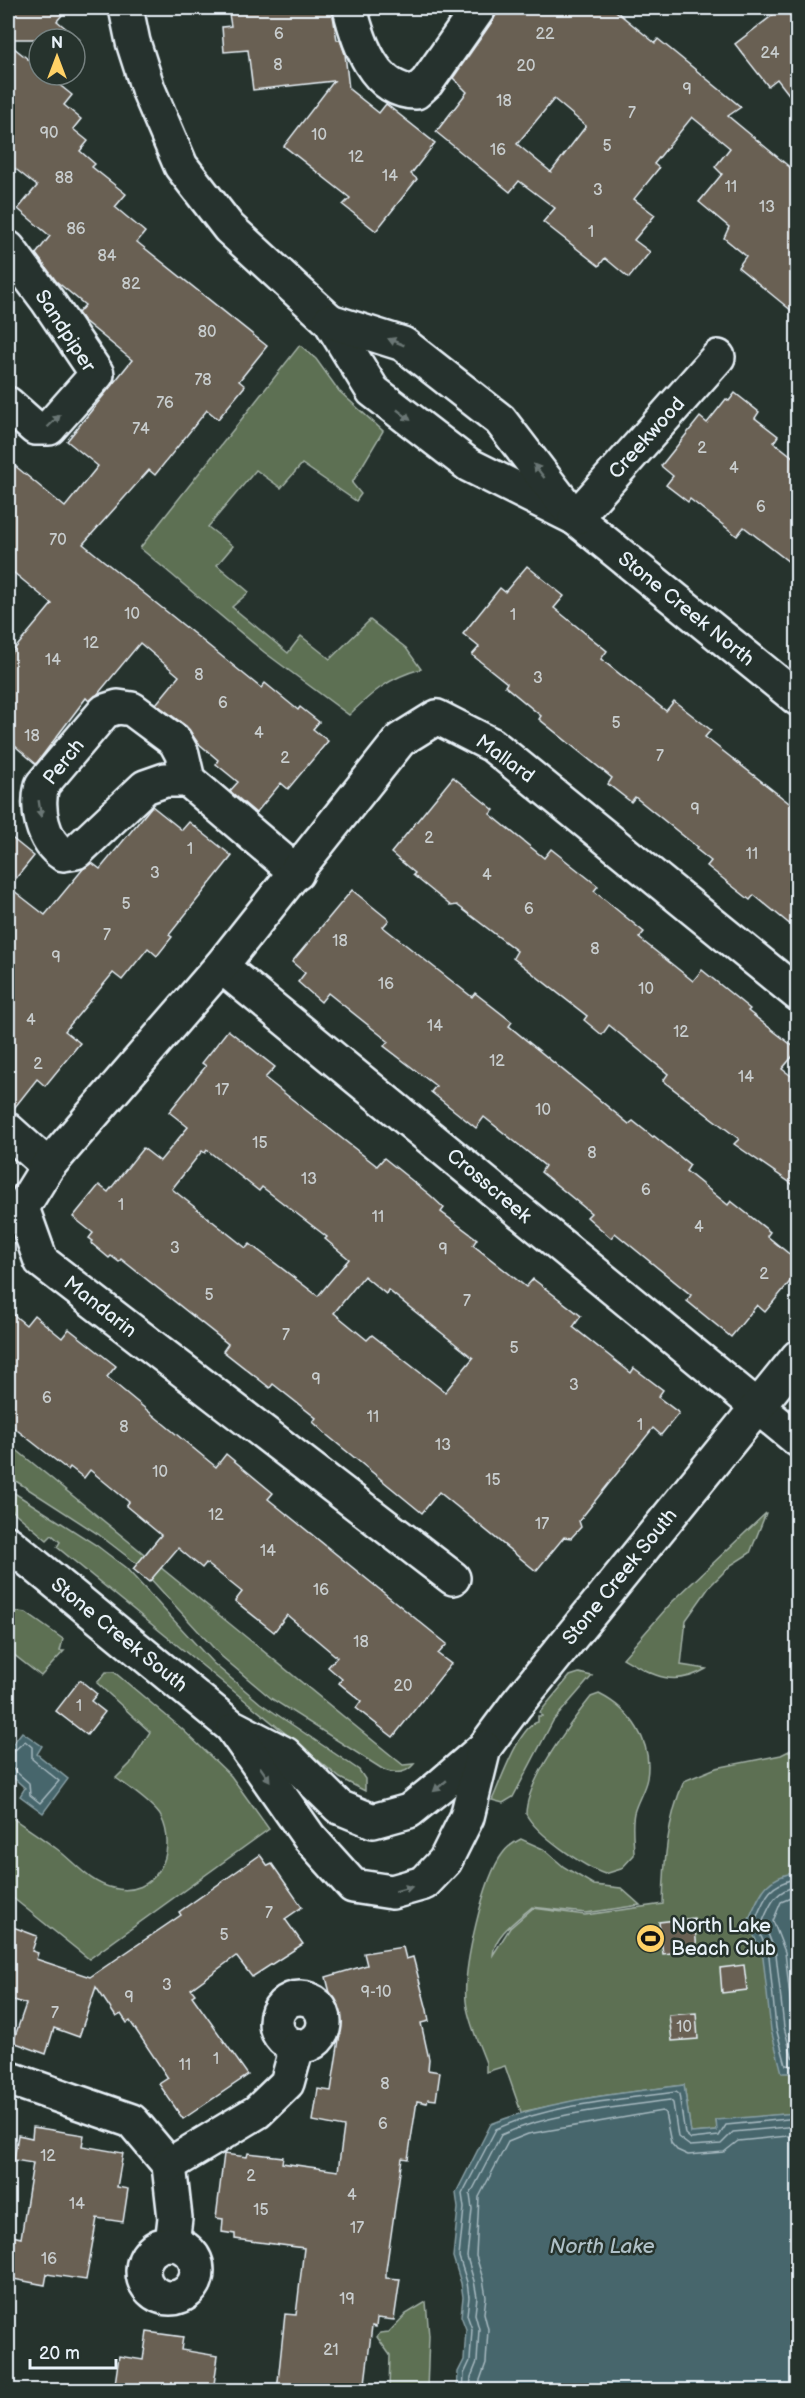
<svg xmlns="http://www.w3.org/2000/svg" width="805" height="2398" font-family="'Balsamiq Sans',sans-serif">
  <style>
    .green { fill: #5d7053; stroke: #a2b0a6; stroke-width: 1.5 }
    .water { fill: #46666c; stroke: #879ea4; stroke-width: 1.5 }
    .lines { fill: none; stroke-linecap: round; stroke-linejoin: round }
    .shore { stroke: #a7b9c0; stroke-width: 1.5 }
    .building { fill: #696052; stroke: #e8f1f8; stroke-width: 1.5; fill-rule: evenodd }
    .minor-casing { stroke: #e8f1f8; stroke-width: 38 }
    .minor { stroke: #26332d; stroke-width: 33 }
    .oneway { fill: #6a7674 }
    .labels { text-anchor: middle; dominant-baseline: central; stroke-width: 5; stroke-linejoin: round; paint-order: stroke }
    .number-label { font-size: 16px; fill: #c8cdce }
    .street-label { font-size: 20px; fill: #e8f1f8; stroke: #26332d }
    .poi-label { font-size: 20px; fill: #e8f1f8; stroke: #26332d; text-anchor: start }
    .water-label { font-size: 21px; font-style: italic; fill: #afc0c7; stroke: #26332d }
  </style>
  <rect width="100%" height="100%" fill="#26332d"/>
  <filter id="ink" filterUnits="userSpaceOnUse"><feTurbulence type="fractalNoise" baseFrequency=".0167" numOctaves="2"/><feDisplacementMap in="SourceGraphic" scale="12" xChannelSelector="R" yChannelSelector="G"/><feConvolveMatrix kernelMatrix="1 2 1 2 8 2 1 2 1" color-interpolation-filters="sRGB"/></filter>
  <g filter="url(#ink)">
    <g class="green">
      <path d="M300,345L316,359L339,391L383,431L352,483L361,494L356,501L302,464L281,488L256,470L208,527L233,546L217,565L249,592L232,607L288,653L301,636L330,659L370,620L406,648L421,669C388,678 373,692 349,715L264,652L140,548Z"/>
      <path d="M8,1443L403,1765L414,1764C406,1774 395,1774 384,1770L272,1699L221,1656L137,1564L98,1534L8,1476Z"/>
      <polygon points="8,1489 96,1545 126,1568 213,1663 260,1703 359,1770 365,1779 365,1791 340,1778 57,1547 60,1542 52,1535 47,1540 8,1507"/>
      <path d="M766,1513L750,1553L731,1565L710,1586L686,1620L681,1665L706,1669C673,1688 654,1676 623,1658L672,1602Z"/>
      <polygon points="10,1611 26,1613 63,1639 60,1651 64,1651 41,1676 9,1651 8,1653 8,1612"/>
      <path d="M106,1672H114L181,1728L231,1776L269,1829L89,1959L8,1894V1815C24,1826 41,1837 57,1849C75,1863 90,1883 113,1888C155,1899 179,1852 161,1817C155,1805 128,1787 116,1778L130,1764L150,1732L97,1683Z"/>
      <path d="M579,1673L592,1676L553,1721L513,1797L503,1803L492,1800C500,1783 519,1726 538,1722V1716H542L540,1712L570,1676Z"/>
      <path d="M599,1694C631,1710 653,1742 647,1778C645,1790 637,1801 634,1813C631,1827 634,1841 634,1855L621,1869L605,1874C584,1867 536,1834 526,1814C526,1782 571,1722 591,1697Z"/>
      <path d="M797,1747V2129L796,2113L716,2121L718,2131L691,2133L684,2085L594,2097L521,2112L505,2066L486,2072V2063C479,2044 468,2021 466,2001C463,1968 483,1879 503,1853C507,1847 515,1842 521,1839L543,1849L564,1867L594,1885L621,1888L640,1905L586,1913L532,1907C517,1920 494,1935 493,1955L510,1928L533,1908L585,1915L663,1904C664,1861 667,1820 684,1781L716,1768L781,1755Z"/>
      <polygon points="426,2302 429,2336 427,2390 389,2390 390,2355 377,2337 380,2333 389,2332 406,2314"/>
    </g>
    <g class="water">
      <polygon points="22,1732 42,1746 37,1754 68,1779 43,1813 20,1796 25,1788 8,1773 8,1750"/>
      <path d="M797,1872V2073H782L771,2030L763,1957L748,1921C761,1892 764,1878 797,1872Z"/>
      <path d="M684,2085L691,2133L717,2131L716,2120L796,2113L797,2390H457L458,2372L464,2360L466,2329L461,2316L463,2297L461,2283L453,2257L458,2208L456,2193L491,2124C552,2099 619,2094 684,2085Z"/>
    </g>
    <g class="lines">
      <g class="shore">
        <polyline points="8,1753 13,1752 25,1741 32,1747 32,1759 59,1781 40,1803 30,1795 29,1783 13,1769 8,1768"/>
        <path d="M798,1878C769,1884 765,1896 755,1921L769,1956L776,2028L786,2065L798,2067"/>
        <path d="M798,1886C776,1890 771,1902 763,1921L776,1954L784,2027L792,2057L798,2059"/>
        <polyline points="798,1895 781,1902 773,1921 785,1952 793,2025 798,2043"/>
        <path d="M463,2390L464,2374L470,2361L472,2329L467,2315L469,2297L467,2282L459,2257L464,2208L462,2194L496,2129C552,2104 617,2100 676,2092L679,2094L685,2134L691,2139L719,2136L726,2125L798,2118"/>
        <path d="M470,2390L471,2377L477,2362L479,2329L475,2314L477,2297L474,2281L467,2257L472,2209L470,2195L501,2135C553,2112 614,2108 670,2100L673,2103L678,2137L690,2146L721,2144L733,2132L798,2126"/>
        <polyline points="479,2390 480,2380 486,2363 488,2329 484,2313 486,2297 483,2279 476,2256 479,2197 508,2142 528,2134 662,2111 665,2113 671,2143 677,2150 688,2155 724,2152 738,2141 798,2135"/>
      </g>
    </g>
    <g class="building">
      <polygon points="8,8 68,8 57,21 79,39 8,39"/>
      <polygon points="228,8 327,8 328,10 332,10 337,40 340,40 345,54 349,89 379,113 386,104 435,143 411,174 417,179 376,231 343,205 350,198 284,146 334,81 253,90 248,50 224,52 222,27 231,26"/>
      <path d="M497,8H612L655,43L658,39L741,107L728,116L798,174V316L738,267L746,256L724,238L729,227L699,202L722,174L715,167L730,148L692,117L654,164L659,168L634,199L655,215L634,240L650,252L629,278L605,258L599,266L543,222L555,208L519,181L510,192L436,132L467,92L453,78L494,19ZM554,99L586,126L551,172L517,144Z"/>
      <polygon points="782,8 798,8 798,106 777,79 768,86 735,44"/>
      <polygon points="8,43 39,68 39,75 47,75 72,95 64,105 81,119 73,129 88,141 80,151 95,164 92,167 126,194 115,207 145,232 137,242 267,346 239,381 245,386 218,419 207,410 155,475 149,470 83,544 261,688 265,683 298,710 300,707 319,722 313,729 328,741 288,789 281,783 256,813 230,791 238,782 216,764 218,760 198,743 186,726 156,704 179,676 140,643 97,695 89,701 86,698 36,764 8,740 8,657 52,604 8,568 8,460 65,507 98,466 67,441 132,360 83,320 78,313 85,305 56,281 36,254 50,236 18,209 37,186 8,163"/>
      <polygon points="735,393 759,412 755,418 778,436 774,442 798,461 798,569 744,527 737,536 690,499 688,502 666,485 673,476 661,466 700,417 707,423 726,399 729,401"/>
      <polygon points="527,566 564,596 554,608 607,651 601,659 666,711 674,701 711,730 705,737 798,810 798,931 754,895 750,900 707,866 711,861 696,849 697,847 635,797 631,802 608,784 612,778 539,719 541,716 505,686 507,683 472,655 479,647 463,634 500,588 505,592"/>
      <polygon points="453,777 494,810 490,814 544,858 551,849 598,886 594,891 644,932 639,938 693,981 702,970 750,1009 748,1011 798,1050 782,1069 798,1081 798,1188 734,1144 739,1139 663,1081 668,1074 609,1025 602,1035 584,1020 587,1016 513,958 517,951 457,905 451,906 413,875 415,873 391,853"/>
      <polygon points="152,806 182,830 189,822 232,856 169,935 172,937 157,956 148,948 122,980 113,973 65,1031 80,1043 45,1086 37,1079 11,1112 8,1112 8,835 34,856 9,887 45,915 83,869 92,863 100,869"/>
      <polygon points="352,890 389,920 383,927 472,997 475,993 512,1022 509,1026 629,1124 633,1121 653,1137 654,1136 690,1165 686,1171 728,1205 731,1201 770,1232 767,1236 798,1261 798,1272 765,1312 757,1305 731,1337 687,1301 691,1295 615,1233 611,1238 587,1217 591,1213 541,1172 545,1166 484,1117 476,1128 431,1092 436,1086 384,1046 388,1041 328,993 321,1002 298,982 305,973 292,962"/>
      <path d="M228,1030L275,1067L265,1078L377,1166L384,1158L430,1195L444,1208L441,1212L477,1239L473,1245L526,1287L533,1279L581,1316L573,1327L631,1373L634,1368L663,1390L658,1397L679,1413L661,1435L653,1428L579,1521L581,1527L571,1538L564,1537L536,1571L439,1492L422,1513L328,1436L313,1422L316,1418L273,1384L270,1388L223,1351L228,1344L121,1259L119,1262L111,1256L109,1258L91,1243L93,1241L89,1238L93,1233L73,1217L99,1185L108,1192L143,1148L160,1161L188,1127L169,1112L206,1066L202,1063ZM207,1150L259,1191L262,1187L327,1237L325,1239L349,1259L318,1296L250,1244L246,1248L172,1189L202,1151L205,1153ZM364,1276L386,1294L388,1290L473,1358L445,1392L372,1335L367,1340L334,1313Z"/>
      <polygon points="8,1310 26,1325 34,1315 62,1338 69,1329 116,1366 107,1377 159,1420 216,1467 226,1454 273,1493 268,1499 447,1644 438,1654 451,1664 393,1737 356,1708 361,1701 339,1683 342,1679 328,1667 337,1657 287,1615 274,1632 235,1601 242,1592 206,1563 202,1568 178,1548 149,1582 133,1569 161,1535 126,1506 129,1502 90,1470 84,1478 70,1467 68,1470 8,1423"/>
      <polygon points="80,1680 97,1694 91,1701 105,1712 87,1735 56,1711"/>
      <polygon points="260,1855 268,1866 272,1864 302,1907 285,1919 303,1944 252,1977 236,1956 191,1989 195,1994 192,1996 248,2075 183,2119 159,2084 168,2078 130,2021 127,2023 121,2014 116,2017 96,1987 79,2037 54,2028 46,2054 13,2042 26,2004 8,1998 8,1925 37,1936 32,1951 38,1953 36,1959 90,1977 181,1915 179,1912"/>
      <polygon points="694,1918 697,1950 663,1954 659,1922"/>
      <polygon points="403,1947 406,1959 413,1957 427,2010 429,2021 421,2023 429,2059 428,2070 440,2072 436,2100 428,2099 427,2103 417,2101 408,2159 402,2158 386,2270 386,2278 400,2279 394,2320 377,2318 376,2327 372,2326 364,2391 277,2391 285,2314 296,2315 304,2248 235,2239 235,2234 222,2232 223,2219 216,2218 224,2154 247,2157 248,2153 283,2157 282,2163 338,2171 344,2127 313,2121 318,2089 331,2091 340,2033 326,1977 367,1965 364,1953"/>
      <polygon points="744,1965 747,1990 722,1993 720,1968"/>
      <polygon points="696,2013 698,2039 672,2041 669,2015"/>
      <polygon points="33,2127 84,2135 82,2146 123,2153 117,2187 128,2189 123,2222 97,2218 86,2280 47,2274 45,2285 8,2278 8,2235 21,2238 33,2163 14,2160 18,2135 32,2138"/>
      <polygon points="147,2332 183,2337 181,2350 218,2356 213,2391 114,2391 119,2356 143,2360"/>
    </g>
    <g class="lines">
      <defs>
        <g id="minor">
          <polyline points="126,8 133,42 148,89 181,166 229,228 330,321 373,391 469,465 575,518"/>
          <path d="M350,8C358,41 374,92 416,92L427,82L479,8"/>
          <polyline points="8,248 47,300 97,374 49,428 35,428 8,404"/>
          <polyline points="330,321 403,344 500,420 575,518 798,699"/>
          <polyline points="575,518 718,357"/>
          <path d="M188,780H165L145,787L76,852L63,854C42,841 36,808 42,785L105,711L118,707L132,709L175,741L182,754L188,780L297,873"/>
          <polyline points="221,966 798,1440"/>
          <polyline points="8,1130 48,1166"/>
          <polyline points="8,1543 231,1726 285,1754 339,1807 373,1821 409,1811 440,1786 484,1748 516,1705 798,1357"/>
          <polyline points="453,1578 41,1261 22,1208 48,1166 221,966 400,740 437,717 492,745 798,994"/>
          <polyline points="234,1730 309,1837 353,1886 392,1892 424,1883 445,1861 467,1817 484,1748"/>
          <circle cx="300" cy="2022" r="24"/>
          <polyline points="8,2078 132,2121 169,2165 175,2218 172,2244"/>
          <polyline points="169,2165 257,2112 287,2083 297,2047"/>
          <circle cx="170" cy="2271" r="27"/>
        </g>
      </defs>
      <use href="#minor" class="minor-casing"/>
      <use href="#minor" class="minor"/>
    </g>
    <defs><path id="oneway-solid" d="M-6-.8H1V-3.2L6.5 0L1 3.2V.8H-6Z" transform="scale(1.5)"/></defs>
    <g class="oneway">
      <use href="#oneway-solid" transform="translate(396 342) rotate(-158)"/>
      <use href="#oneway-solid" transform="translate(404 415) rotate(38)"/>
      <use href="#oneway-solid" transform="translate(54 421) rotate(-44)"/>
      <use href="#oneway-solid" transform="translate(539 471) rotate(-128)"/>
      <use href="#oneway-solid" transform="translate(40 809) rotate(81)"/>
      <use href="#oneway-solid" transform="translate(265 1774) rotate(55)"/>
      <use href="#oneway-solid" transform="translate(440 1786) rotate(140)"/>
      <use href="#oneway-solid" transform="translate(404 1889) rotate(-15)"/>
    </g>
  </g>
  <defs>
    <symbol id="stadium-disc" viewBox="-11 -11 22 22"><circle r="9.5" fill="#ffd166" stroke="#26332d"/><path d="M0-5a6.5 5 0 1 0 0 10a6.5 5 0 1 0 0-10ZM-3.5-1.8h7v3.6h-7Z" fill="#111"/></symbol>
  </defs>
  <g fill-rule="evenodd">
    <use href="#stadium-disc" x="634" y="1922" width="33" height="33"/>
  </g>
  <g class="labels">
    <g class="number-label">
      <text x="279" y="34">6</text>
      <text x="545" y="34">22</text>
      <text x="770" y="53">24</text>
      <text x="278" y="65">8</text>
      <text x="526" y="66">20</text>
      <text x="687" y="89">9</text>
      <text x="504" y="101">18</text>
      <text x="632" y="113">7</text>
      <text x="49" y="133">90</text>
      <text x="319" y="135">10</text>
      <text x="607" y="146">5</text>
      <text x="498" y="150">16</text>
      <text x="356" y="157">12</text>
      <text x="390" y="176">14</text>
      <text x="64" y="178">88</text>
      <text x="731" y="187">11</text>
      <text x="598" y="190">3</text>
      <text x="767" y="207">13</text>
      <text x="76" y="229">86</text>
      <text x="591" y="232">1</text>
      <text x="107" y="256">84</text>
      <text x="131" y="284">82</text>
      <text x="207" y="332">80</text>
      <text x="203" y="380">78</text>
      <text x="165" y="403">76</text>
      <text x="141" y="429">74</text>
      <text x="702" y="448">2</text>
      <text x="734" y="468">4</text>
      <text x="761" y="507">6</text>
      <text x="58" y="540">70</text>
      <text x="132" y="614">10</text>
      <text x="513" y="615">1</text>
      <text x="91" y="643">12</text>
      <text x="53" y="660">14</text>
      <text x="199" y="675">8</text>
      <text x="538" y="678">3</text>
      <text x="223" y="703">6</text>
      <text x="616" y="723">5</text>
      <text x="259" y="733">4</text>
      <text x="32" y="736">18</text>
      <text x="660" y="756">7</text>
      <text x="285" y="758">2</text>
      <text x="695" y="809">9</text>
      <text x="429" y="838">2</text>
      <text x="190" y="849">1</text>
      <text x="752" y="854">11</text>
      <text x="155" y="873">3</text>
      <text x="487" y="875">4</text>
      <text x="126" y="904">5</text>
      <text x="529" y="909">6</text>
      <text x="107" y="935">7</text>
      <text x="340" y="941">18</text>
      <text x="595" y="949">8</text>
      <text x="56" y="957">9</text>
      <text x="386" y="984">16</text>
      <text x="646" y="989">10</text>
      <text x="31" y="1020">4</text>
      <text x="435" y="1026">14</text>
      <text x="681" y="1032">12</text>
      <text x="497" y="1061">12</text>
      <text x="38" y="1064">2</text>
      <text x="746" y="1077">14</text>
      <text x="222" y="1090">17</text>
      <text x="543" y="1110">10</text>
      <text x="260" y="1143">15</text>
      <text x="592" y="1153">8</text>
      <text x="309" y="1179">13</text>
      <text x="646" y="1190">6</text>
      <text x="121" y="1205">1</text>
      <text x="378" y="1217">11</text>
      <text x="699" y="1227">4</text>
      <text x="175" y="1248">3</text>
      <text x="443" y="1249">9</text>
      <text x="764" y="1274">2</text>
      <text x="209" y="1295">5</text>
      <text x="467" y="1301">7</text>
      <text x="286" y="1335">7</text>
      <text x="514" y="1348">5</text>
      <text x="316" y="1379">9</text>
      <text x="574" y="1385">3</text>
      <text x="47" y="1398">6</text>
      <text x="373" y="1417">11</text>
      <text x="640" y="1425">1</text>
      <text x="124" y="1427">8</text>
      <text x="443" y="1445">13</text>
      <text x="160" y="1472">10</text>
      <text x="493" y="1480">15</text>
      <text x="216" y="1515">12</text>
      <text x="542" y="1524">17</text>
      <text x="268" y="1551">14</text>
      <text x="321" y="1590">16</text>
      <text x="361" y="1642">18</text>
      <text x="403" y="1686">20</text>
      <text x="79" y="1706">1</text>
      <text x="269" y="1913">7</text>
      <text x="224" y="1935">5</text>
      <text x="167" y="1985">3</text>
      <text x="376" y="1992">9-10</text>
      <text x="129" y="1997">9</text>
      <text x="55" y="2013">7</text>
      <text x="684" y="2027">10</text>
      <text x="216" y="2059">1</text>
      <text x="185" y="2065">11</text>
      <text x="385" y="2084">8</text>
      <text x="383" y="2124">6</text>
      <text x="48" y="2156">12</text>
      <text x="251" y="2176">2</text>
      <text x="352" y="2195">4</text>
      <text x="77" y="2204">14</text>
      <text x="261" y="2210">15</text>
      <text x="357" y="2228">17</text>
      <text x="49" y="2259">16</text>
      <text x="347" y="2299">19</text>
      <text x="331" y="2350">21</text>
    </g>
    <g class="street-label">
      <text transform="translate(65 331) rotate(57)">Sandpiper</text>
      <text transform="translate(647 438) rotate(-48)">Creekwood</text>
      <text transform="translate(686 609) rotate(39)">Stone Creek North</text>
      <text transform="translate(505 759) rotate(36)">Mallard</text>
      <text transform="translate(64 762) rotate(-51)">Perch</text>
      <text transform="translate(489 1186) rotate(40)">Crosscreek</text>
      <text transform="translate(100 1307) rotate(38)">Mandarin</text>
      <text transform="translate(620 1577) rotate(-51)">Stone Creek South</text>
      <text transform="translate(119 1635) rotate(39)">Stone Creek South</text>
    </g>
    <g class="poi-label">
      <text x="671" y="1926">North Lake<tspan x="671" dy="23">Beach Club</tspan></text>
    </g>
    <g class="water-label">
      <text x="602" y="2246">North Lake</text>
    </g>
  </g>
  <rect width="805" height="2398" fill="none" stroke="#26332d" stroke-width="30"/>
  <rect x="15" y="15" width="775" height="2368" fill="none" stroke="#e8f1f8" stroke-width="2" filter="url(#ink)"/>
  <g transform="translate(57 57)"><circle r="28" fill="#26332d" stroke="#747f7e" stroke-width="1.5"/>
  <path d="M0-4.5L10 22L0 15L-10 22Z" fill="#ffd166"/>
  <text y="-9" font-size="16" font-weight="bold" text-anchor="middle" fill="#e8f1f8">N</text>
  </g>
  <path d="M30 2359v9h86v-9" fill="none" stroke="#e8f1f8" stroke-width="3"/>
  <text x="39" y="2359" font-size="18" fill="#e8f1f8" stroke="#26332d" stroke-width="4.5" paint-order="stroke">20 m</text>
</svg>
